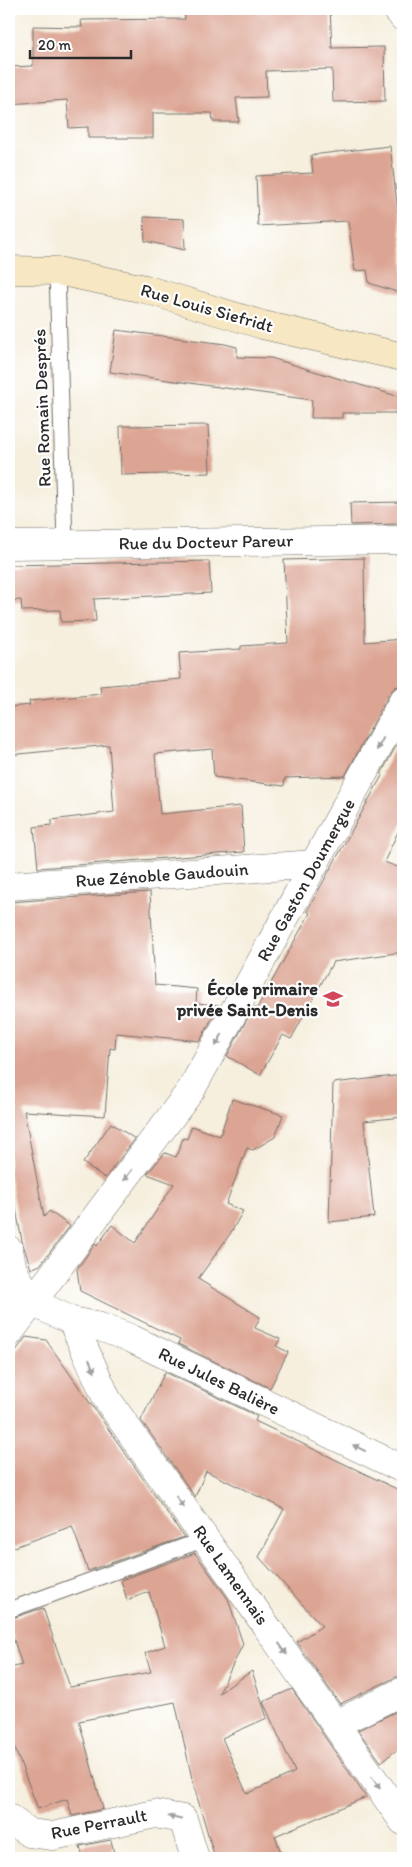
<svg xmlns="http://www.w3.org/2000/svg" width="412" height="1867" font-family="Itim,sans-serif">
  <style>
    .building { fill: #dca493 }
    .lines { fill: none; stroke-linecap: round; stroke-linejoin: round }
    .lane-casing { stroke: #72706a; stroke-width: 17 }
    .street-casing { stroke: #72706a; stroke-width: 29 }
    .secondary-casing { stroke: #72706a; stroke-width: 29 }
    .lane { stroke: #fff; stroke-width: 15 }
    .street { stroke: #fff; stroke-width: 28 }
    .secondary { stroke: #f7e8c3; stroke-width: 28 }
    .oneway { fill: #a0a0a0 }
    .labels { text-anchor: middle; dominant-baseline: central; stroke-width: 4.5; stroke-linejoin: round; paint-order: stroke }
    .street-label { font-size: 18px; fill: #2b2b2b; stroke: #fff }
    .poi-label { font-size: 18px; font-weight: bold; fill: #2b2b2b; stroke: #fff; text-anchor: end }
  </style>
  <rect width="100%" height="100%" fill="#fff"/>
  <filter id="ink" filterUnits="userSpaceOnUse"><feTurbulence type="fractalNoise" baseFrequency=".02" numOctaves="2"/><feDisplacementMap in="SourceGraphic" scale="10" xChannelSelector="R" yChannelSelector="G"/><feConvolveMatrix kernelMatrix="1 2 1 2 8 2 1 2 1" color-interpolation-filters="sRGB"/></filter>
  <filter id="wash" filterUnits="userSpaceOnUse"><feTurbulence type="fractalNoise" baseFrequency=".0096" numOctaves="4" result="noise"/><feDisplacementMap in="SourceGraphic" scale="20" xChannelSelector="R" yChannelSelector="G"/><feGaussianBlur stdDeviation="1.12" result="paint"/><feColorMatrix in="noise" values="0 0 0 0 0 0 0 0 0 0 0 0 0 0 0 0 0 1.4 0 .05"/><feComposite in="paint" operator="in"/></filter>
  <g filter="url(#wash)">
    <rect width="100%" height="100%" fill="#f6efde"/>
    <g id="blocks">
      <g class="building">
        <polygon points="184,9 330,9 332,48 384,47 385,101 333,102 332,69 266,71 267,97 236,98 239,122 213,122 212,113 153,113 153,138 88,138 88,127 69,128 67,100 9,104 9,67 33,66 33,26 82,27 81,20 185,19"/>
        <polygon points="390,146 403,252 403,294 369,283 367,270 355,271 348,221 258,226 256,176 313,173 311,155"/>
        <polygon points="144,217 184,219 185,250 145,241"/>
        <polygon points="116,330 225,344 237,347 237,357 271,358 403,398 403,413 342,413 342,418 311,418 312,400 110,372"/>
        <polygon points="208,425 210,473 121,475 120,426"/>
        <polygon points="403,502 403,524 351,525 350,503"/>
        <polygon points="364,558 365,642 403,639 403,685 395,687 389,694 345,776 285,778 284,786 214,777 212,749 155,754 160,814 241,806 244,852 38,868 34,827 52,825 52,820 114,812 109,745 9,755 9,707 30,705 29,701 101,694 100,686 181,679 179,653 241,649 241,646 288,643 284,560"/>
        <polygon points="209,561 211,593 94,599 96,621 61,622 60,610 22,611 21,600 9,601 9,565"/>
        <polygon points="403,733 403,821 384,862 403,869 403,952 333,962 291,1039 283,1035 260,1075 227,1056 253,1008 257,1008 310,913 307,911 383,774 381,774"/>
        <polygon points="150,892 155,985 197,989 196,1003 219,1005 200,1041 116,1033 115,1049 110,1048 105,1116 24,1111 44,1217 49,1211 70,1226 40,1265 31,1269 22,1241 9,1173 9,902"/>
        <polygon points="403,1075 403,1117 364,1121 374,1217 329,1222 333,1083"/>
        <polygon points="232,1099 283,1115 275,1137 253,1150 247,1148 226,1204 243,1211 230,1234 198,1279 260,1317 255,1328 280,1339 276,1346 288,1352 270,1388 178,1344 180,1340 80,1291 77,1269 95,1244 97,1246 112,1225 135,1243 174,1184 147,1174 165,1153 176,1157 183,1138 187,1139 192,1126 220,1136"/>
        <polygon points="111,1123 135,1139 105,1178 83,1163"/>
        <polygon points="26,1337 46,1340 184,1537 88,1571 72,1526 9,1549 9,1360"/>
        <polygon points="165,1372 257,1416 255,1421 403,1492 403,1676 396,1677 340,1704 297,1642 322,1626 259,1557 284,1509 206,1471 195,1497 141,1420"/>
        <polygon points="195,1553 228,1599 243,1644 219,1693 252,1671 267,1718 222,1738 247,1794 295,1772 263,1702 292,1689 366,1797 275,1836 283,1858 215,1858 193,1783 175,1702 79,1721 103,1809 72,1816 67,1799 38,1809 9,1733 9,1668 22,1665 9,1625 9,1619 43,1608 70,1687 151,1672 145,1653 165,1646 149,1592 127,1600 121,1580"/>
        <polygon points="403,1708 403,1745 381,1762 358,1730"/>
        <polygon points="111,1840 115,1858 83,1858 80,1846"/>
      </g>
    </g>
  </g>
  <g filter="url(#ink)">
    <use href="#blocks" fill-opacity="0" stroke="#72706a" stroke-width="1"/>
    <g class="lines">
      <defs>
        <g id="lane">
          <polyline points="57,271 65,544"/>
          <polyline points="9,1610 205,1539"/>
        </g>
        <g id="street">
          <polyline points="397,9 403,17"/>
          <polyline points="9,545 403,540"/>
          <polyline points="9,886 315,864"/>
          <polyline points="9,1250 13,1270 32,1302"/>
          <polyline points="9,1299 32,1302 72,1321 100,1327 130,1338 403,1469"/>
          <polyline points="72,1321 107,1399 403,1821"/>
          <polyline points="9,1333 191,1090 403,701"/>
          <polyline points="336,1724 403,1691"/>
          <polyline points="9,1818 29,1833 53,1836 155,1814 183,1819 195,1858"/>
        </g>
        <polyline id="secondary" points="9,270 57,271 145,289 263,325 403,357"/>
      </defs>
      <use href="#lane" class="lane-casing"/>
      <use href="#street" class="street-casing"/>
      <use href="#secondary" class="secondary-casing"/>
      <use href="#lane" class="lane"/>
      <use href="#street" class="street"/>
      <use href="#secondary" class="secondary"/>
    </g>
    <defs><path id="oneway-solid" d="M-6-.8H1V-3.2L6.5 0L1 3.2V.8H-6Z" transform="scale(1.25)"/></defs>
    <g class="oneway">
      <use href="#oneway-solid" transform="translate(380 744) rotate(118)"/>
      <use href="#oneway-solid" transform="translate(219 1040) rotate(119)"/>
      <use href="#oneway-solid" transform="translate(128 1175) rotate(127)"/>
      <use href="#oneway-solid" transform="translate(92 1366) rotate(66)"/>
      <use href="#oneway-solid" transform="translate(359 1448) rotate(-154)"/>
      <use href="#oneway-solid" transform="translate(180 1502) rotate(55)"/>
      <use href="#oneway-solid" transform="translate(283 1649) rotate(55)"/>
      <use href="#oneway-solid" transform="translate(376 1783) rotate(55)"/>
      <use href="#oneway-solid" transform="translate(175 1818) rotate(-166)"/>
    </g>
  </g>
  <defs>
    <symbol id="school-bare" viewBox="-9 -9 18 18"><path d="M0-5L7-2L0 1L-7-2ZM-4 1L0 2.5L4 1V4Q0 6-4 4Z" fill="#d1495b" stroke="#fff" stroke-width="2.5" paint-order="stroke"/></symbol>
  </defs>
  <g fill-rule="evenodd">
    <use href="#school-bare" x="319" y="985" width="28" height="28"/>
  </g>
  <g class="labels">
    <g class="street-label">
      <text transform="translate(207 308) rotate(16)">Rue Louis Siefridt</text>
      <text transform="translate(42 408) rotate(-92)">Rue Romain Després</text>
      <text transform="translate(206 542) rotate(-1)">Rue du Docteur Pareur</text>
      <text transform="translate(162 875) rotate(-4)">Rue Zénoble Gaudouin</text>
      <text transform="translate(306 880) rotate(-61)">Rue Gaston Doumergue</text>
      <text transform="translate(219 1381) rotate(26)">Rue Jules Balière</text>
      <text transform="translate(231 1575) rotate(55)">Rue Lamennais</text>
      <text transform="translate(99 1824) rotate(-11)">Rue Perrault</text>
    </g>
    <g class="poi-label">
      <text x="318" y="989">École primaire<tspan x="318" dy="21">privée Saint-Denis</tspan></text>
    </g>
  </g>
  <rect width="412" height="1867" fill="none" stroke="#fff" stroke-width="30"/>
  <path d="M30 50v8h101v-8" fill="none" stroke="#2b2b2b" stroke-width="2.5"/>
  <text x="38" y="50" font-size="15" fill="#2b2b2b" stroke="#ffffff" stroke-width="4" paint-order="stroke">20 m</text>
</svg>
